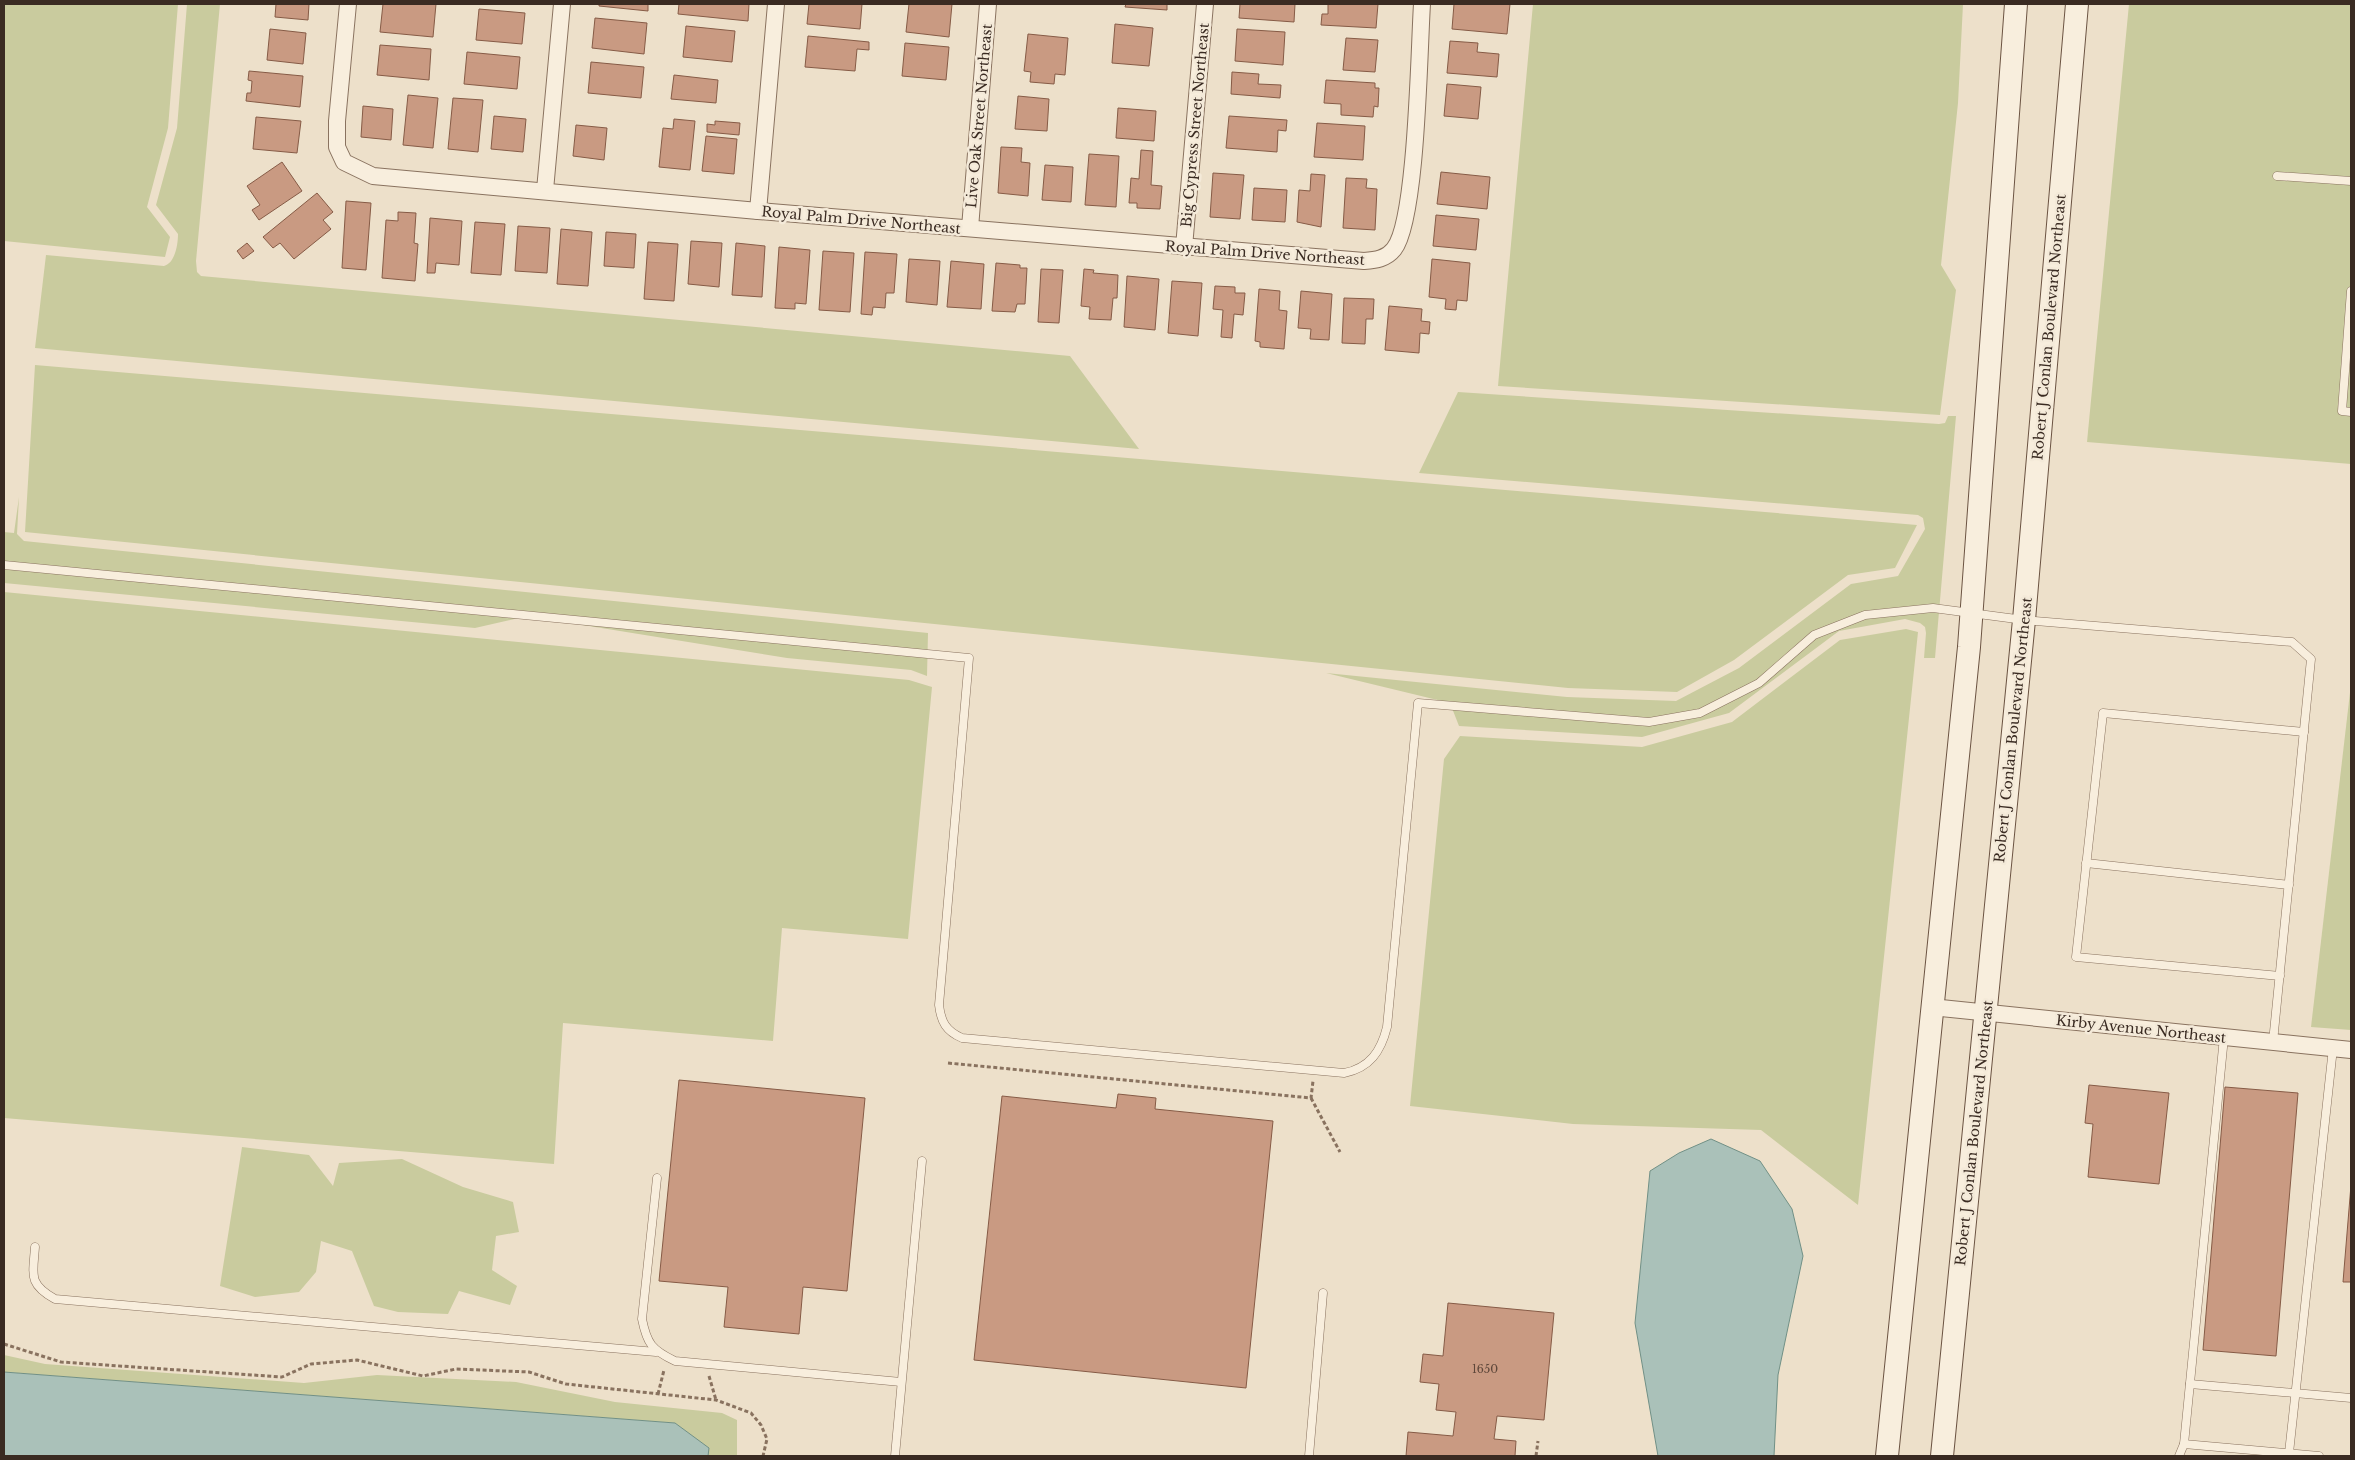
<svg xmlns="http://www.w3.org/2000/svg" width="2355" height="1460" font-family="'Libre Baskerville',serif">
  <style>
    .green { fill: #c9cb9e }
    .water { fill: #aac1b9; stroke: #719086 }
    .building { fill: #c99a82; stroke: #865b46 }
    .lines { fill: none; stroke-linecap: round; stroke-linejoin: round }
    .service-casing { stroke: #89725f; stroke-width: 9 }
    .minor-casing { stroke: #89725f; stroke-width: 18 }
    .secondary-casing { stroke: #6b5342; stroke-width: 24 }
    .path { stroke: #89725f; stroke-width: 3; stroke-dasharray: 4 2.5; stroke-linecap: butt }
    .service { stroke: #f8eedd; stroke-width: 8 }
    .minor { stroke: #f8eedd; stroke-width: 16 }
    .secondary { stroke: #f8eedd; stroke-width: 22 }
    .labels { text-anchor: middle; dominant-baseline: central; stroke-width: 5; stroke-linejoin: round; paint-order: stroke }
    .number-label { font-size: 11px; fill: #5e473a }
    .street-label { font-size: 14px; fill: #3a2b22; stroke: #f4ead9 }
  </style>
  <rect width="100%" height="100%" fill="#ede0ca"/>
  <g class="green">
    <polygon points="4,4 178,4 168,128 147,207 170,237 165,257 4,241"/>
    <path d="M187,4H220L196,261L197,272L201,276L1070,356L1139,449L35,348L46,255L164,266C175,263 178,245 178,234L156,205L177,128Z"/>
    <polygon points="1533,4 1963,4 1958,103 1941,265 1956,290 1940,415 1498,386"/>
    <polygon points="2129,4 2351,4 2351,464 2087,442"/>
    <polygon points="35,365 1917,525 1895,568 1848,575 1734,660 1677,692 1568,688 25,532"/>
    <polygon points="1458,392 1939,424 1945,423 1948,416 1956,416 1935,658 1924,658 1926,633 1925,627 1920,623 1905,619 1839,631 1729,713 1642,737 1459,726 1450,703 1326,673 1567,697 1676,701 1739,668 1851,584 1898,576 1925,529 1923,518 1918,515 1419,473"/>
    <polygon points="19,497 17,534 24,541 928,633 927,676 911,670 787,658 527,616 475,628 4,583 4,532 14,533"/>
    <polygon points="4,592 909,680 932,687 908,939 782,928 773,1041 563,1023 554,1164 4,1118"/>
    <polygon points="1906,629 1918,632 1858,1205 1761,1130 1573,1124 1410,1106 1444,759 1460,736 1642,747 1732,722 1840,640"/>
    <polygon points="2351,684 2351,1030 2311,1027"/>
    <polygon points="242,1147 309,1155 333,1186 339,1163 402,1159 463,1187 513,1202 519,1232 496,1236 492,1270 517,1286 510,1305 459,1291 448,1314 398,1312 374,1306 352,1251 321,1241 316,1272 299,1292 255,1297 220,1286"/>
    <polygon points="4,1355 45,1364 304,1383 377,1375 516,1382 615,1402 722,1413 737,1420 737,1456 708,1456 708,1448 675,1423 4,1372"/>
  </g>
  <g class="water">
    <polygon points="1711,1139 1760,1161 1792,1209 1803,1256 1778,1375 1774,1456 1658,1456 1635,1323 1650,1171 1679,1153"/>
    <polygon points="4,1372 675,1423 709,1448 708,1456 4,1456"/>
  </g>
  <g class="building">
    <polygon points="276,4 309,4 308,20 275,17"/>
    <polygon points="383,4 436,4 433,37 380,32"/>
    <polygon points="599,4 648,4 648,11 599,6"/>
    <polygon points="679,4 749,4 748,21 678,14"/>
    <polygon points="809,4 862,4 860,29 807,24"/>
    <polygon points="909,4 952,4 949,37 906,32"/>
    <polygon points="1126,4 1167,4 1167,10 1125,7"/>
    <polygon points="1240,4 1295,4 1294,22 1239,18"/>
    <polygon points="1328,4 1378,4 1376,28 1321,25 1322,14 1328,14"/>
    <polygon points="1454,4 1510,4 1507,34 1452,29"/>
    <polygon points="479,9 525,13 522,44 476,40"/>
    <polygon points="595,18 647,23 644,54 592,48"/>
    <polygon points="1115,24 1153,28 1149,66 1112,63"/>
    <polygon points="686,26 735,31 732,62 683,57"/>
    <polygon points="270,29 306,33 303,64 267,60"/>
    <polygon points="1237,29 1285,32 1283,65 1235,61"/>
    <polygon points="1028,34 1068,38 1065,75 1055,74 1054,84 1030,82 1031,72 1024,71"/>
    <polygon points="808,36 869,42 869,50 857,49 855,71 805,67"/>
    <polygon points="1346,38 1378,40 1375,72 1343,70"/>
    <polygon points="1450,41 1478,43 1477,52 1499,54 1497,77 1447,73"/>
    <polygon points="905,43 949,47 946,80 902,76"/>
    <polygon points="380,45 431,49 429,80 377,75"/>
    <polygon points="467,52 520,57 517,89 464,84"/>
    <polygon points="591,62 644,67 641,98 588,93"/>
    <polygon points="249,71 303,76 300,107 246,101 247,93 251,93 252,81 248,80"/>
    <polygon points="1232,72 1259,74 1258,84 1281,85 1280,98 1231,94"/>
    <polygon points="674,75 718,80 716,103 671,99"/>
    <polygon points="1326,80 1375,83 1375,88 1379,88 1378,107 1374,106 1373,117 1341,115 1341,104 1324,103"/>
    <polygon points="1447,84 1481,87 1478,119 1444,116"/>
    <polygon points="408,95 438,98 433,148 403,145"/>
    <polygon points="1018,96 1049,99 1047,131 1015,129"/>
    <polygon points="453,98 483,100 478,152 448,149"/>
    <polygon points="363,106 393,109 391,140 361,137"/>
    <polygon points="1118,108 1156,111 1154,141 1116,138"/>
    <polygon points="494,116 526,119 523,152 491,149"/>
    <polygon points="1229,116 1287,120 1286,131 1278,130 1277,152 1226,148"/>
    <polygon points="256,117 301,121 297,153 253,149"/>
    <polygon points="674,119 695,121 690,170 659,167 663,128 673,129"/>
    <polygon points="715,121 740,123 739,135 707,132 707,124 715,125"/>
    <polygon points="1317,123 1365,126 1363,160 1314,157"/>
    <polygon points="576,125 607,128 604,160 573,156"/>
    <polygon points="706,136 737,139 734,174 702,171"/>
    <polygon points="1001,147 1022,148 1021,162 1030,163 1028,196 998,193"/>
    <polygon points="1141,150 1153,151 1151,185 1162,186 1160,209 1137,208 1137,203 1129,203 1131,178 1139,179"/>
    <polygon points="1089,154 1119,156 1116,207 1085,205"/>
    <polygon points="282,162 302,191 259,220 252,210 260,205 247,186"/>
    <polygon points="1045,165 1073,167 1071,202 1042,200"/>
    <polygon points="1441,172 1490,177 1487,209 1437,204"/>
    <polygon points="1213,173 1244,175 1240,219 1210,217"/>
    <polygon points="1311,174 1325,175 1321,227 1297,222 1299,190 1310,191"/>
    <polygon points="1346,178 1367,179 1366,188 1377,189 1375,230 1343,228"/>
    <polygon points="1254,188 1287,190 1285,222 1252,220"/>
    <polygon points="317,193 333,212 323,220 331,229 294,259 280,243 273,248 263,237"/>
    <polygon points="346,201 371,203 366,270 342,268"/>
    <polygon points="398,212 416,213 414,243 418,244 415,281 382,278 386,220 398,221"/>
    <polygon points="1436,215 1479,219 1476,250 1433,246"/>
    <polygon points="430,218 462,221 459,265 436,263 435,273 427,273"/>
    <polygon points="475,222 505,224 501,275 471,273"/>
    <polygon points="518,226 550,228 547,273 515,271"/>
    <polygon points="561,229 592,232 588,286 557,284"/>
    <polygon points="606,232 636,234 634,268 604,266"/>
    <polygon points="691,241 722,243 719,287 688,284"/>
    <polygon points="648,242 678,244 674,301 644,299"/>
    <polygon points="247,243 254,251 243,259 237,251"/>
    <polygon points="736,243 765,246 762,297 732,295"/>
    <polygon points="779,247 810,250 806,304 795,303 795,309 775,308"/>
    <polygon points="823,251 854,253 850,312 819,310"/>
    <polygon points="865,252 897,254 894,293 886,293 885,308 873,307 872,315 861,314"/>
    <polygon points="909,259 940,261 937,305 906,302"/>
    <polygon points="1432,259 1470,263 1467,301 1457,300 1456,310 1445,309 1446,299 1429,297"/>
    <polygon points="951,261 984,264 981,309 947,307"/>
    <polygon points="996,263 1020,265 1020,268 1027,268 1025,304 1017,304 1015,312 992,311"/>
    <polygon points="1041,269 1063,270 1059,323 1038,322"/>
    <polygon points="1084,269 1094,270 1093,273 1118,275 1117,298 1113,298 1111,320 1089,319 1090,307 1081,306"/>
    <polygon points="1127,276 1159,279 1155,330 1124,327"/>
    <polygon points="1172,281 1202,283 1198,336 1168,333"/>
    <polygon points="1215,286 1235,287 1235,293 1245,293 1243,315 1234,314 1232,338 1221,337 1223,310 1213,309"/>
    <polygon points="1259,289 1280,291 1279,310 1287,311 1284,349 1260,347 1260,342 1255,341"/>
    <polygon points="1301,291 1332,294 1329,340 1310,339 1311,329 1298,328"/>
    <polygon points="1344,298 1374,299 1373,319 1366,319 1365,344 1342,343"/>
    <polygon points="1389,306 1422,309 1421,321 1430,322 1429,334 1420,333 1419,353 1385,350"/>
    <polygon points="679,1080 865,1098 847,1291 803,1287 799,1334 724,1327 728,1287 659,1281"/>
    <polygon points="2089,1085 2169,1093 2159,1184 2088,1177 2093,1124 2085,1123"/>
    <polygon points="2225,1087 2298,1093 2276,1356 2203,1350"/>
    <polygon points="1118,1094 1156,1098 1155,1109 1273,1121 1246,1388 974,1360 1002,1096 1116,1108"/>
    <polygon points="2351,1185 2351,1282 2343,1282"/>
    <polygon points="1448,1303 1554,1313 1544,1420 1497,1416 1494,1439 1516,1441 1515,1456 1406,1456 1408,1432 1453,1436 1456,1412 1436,1410 1439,1384 1420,1382 1423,1354 1443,1356"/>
  </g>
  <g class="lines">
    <defs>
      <g id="service">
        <polyline points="2277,176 2351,181"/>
        <polyline points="2351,291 2342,411 2351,412"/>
        <path d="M4,565L969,658L939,1005C941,1022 946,1031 962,1038L1344,1073C1370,1068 1381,1051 1387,1027L1418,703L1649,722L1700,713L1759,683L1814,635L1865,615L1933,608L2024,620L2292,642L2311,659L2273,1042"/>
        <polyline points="2086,863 2289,885"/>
        <polyline points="2280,976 2076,957 2103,713 2304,732"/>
        <polyline points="2224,1037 2184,1444 2319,1456"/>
        <path d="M657,1178L642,1319C647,1344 652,1350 675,1361L901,1382"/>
        <path d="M35,1247C33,1275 28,1284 55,1299L656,1352"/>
        <polyline points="2190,1384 2351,1398"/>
        <polyline points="2289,1453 2333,1048"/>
        <polyline points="895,1456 922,1161"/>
        <polyline points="1309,1456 1323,1293"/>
        <polyline points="2179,1456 2184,1444"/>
      </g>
      <g id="minor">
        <path d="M348,4L337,121V147L344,162L373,176L758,211L1364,261C1376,260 1386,259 1394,249C1417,220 1419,49 1422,4"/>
        <polyline points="545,190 562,4"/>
        <polyline points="758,211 776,4"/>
        <polyline points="970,228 988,4"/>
        <polyline points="1184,247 1205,4"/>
        <polyline points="1931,1007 2351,1050"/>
      </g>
      <g id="secondary">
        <polyline points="1887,1456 1969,647 2016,4"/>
        <polyline points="1942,1456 2024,620 2077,4"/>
      </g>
    </defs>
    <use href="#service" class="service-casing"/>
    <use href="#minor" class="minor-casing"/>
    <use href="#secondary" class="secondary-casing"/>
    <g class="path">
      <polyline points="948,1063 1311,1098 1313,1081"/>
      <polyline points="1311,1098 1340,1152"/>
      <polyline points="4,1344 61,1362 282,1377 311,1364 357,1360 423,1376 456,1369 529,1372 566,1384 716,1400 751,1413 761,1425 767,1439 763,1456"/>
      <polyline points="709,1376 716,1400"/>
      <polyline points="658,1394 664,1370"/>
      <polyline points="1536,1456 1538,1441"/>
    </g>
    <use href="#service" class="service"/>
    <use href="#minor" class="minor"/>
    <use href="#secondary" class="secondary"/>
  </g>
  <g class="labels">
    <g class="number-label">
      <text x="1485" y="1369">1650</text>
    </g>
    <g class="street-label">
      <text transform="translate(979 116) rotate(-85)">Live Oak Street Northeast</text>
      <text transform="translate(1195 125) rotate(-85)">Big Cypress Street Northeast</text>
      <text transform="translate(861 220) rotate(5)">Royal Palm Drive Northeast</text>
      <text transform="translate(1265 253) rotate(4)">Royal Palm Drive Northeast</text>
      <text transform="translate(2049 327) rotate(-85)">Robert J Conlan Boulevard Northeast</text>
      <text transform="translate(2013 730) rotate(-84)">Robert J Conlan Boulevard Northeast</text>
      <text transform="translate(2141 1029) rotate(6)">Kirby Avenue Northeast</text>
      <text transform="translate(1974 1133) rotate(-84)">Robert J Conlan Boulevard Northeast</text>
    </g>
  </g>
  <rect width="2355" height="1460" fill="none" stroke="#3a2b22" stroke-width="10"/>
</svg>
